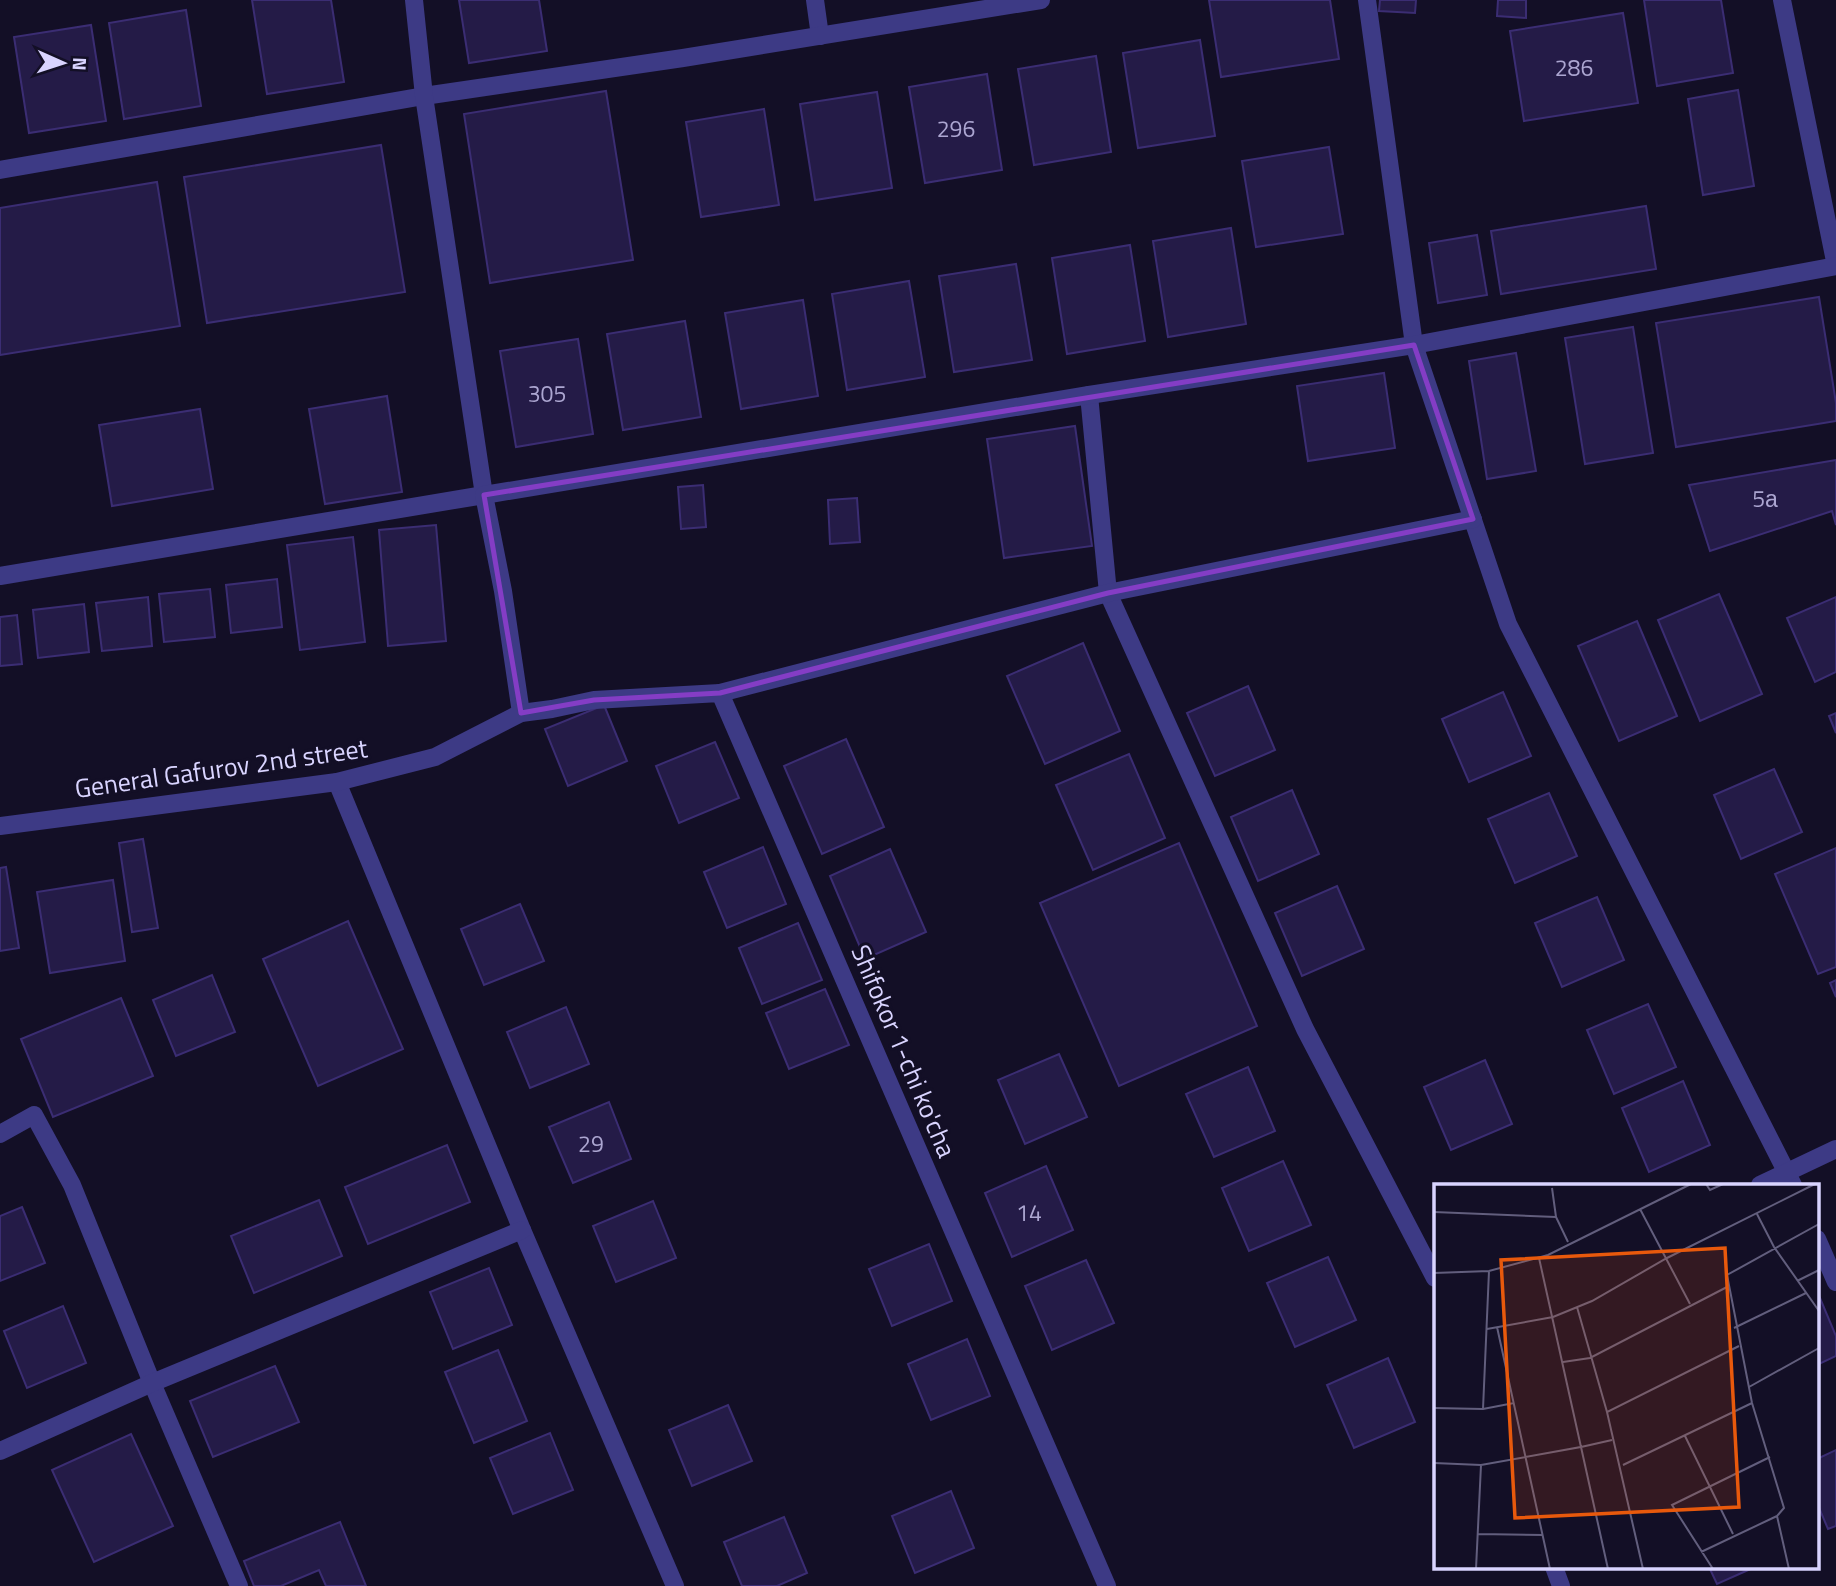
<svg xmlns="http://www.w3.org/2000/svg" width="1836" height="1586" font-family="'Titillium Web',sans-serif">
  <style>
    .building { fill: #241b47; stroke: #3b2d73; stroke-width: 2 }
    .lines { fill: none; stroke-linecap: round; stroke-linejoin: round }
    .minor { stroke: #3d3a85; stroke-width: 18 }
    .marked { fill: none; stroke: #843dc5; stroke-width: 5; stroke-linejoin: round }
    .labels { text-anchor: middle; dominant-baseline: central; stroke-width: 6; stroke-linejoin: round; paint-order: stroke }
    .number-label { font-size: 23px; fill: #aca6d1 }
    .street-label { font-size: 26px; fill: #d9d4ff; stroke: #130f26 }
    .inset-road { fill: none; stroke: #625e7d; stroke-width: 2 }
    .view { fill: #e8590c; fill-opacity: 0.15; stroke: #e8590c; stroke-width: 3.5 }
    .inset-edge { fill: none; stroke: #d9d4ff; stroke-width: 3.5 }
  </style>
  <rect width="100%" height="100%" fill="#130f26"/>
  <g class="building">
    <polygon points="252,0 331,0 344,82 267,94"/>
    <polygon points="459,0 539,0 547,51 469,63"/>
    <polygon points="1209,0 1330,0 1339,59 1221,77"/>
    <polygon points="1380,0 1416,0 1415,13 1379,11"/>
    <polygon points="1498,0 1526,0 1526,18 1497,16"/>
    <polygon points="1644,0 1721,0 1733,73 1657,86"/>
    <polygon points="186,10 201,106 124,119 109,23"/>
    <polygon points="1623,13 1638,103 1524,121 1510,31"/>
    <polygon points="91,25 106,121 29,133 14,37"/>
    <polygon points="1200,40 1215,136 1138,148 1123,53"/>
    <polygon points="1096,56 1111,152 1034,165 1018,69"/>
    <polygon points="987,74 1002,170 925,183 909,87"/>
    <polygon points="1738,90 1754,186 1703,195 1688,99"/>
    <polygon points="606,91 633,260 490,283 464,114"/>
    <polygon points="877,92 892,188 815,200 800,104"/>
    <polygon points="764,109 779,205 701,217 686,122"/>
    <polygon points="381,145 405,292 207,323 184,177"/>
    <polygon points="1329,147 1343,234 1256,247 1242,161"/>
    <polygon points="157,182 180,326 0,355 0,208"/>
    <polygon points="1646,206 1656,269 1501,294 1491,231"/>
    <polygon points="1231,228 1246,324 1168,337 1153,241"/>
    <polygon points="1477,235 1487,295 1438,303 1429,243"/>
    <polygon points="1130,245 1145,341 1067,354 1052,258"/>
    <polygon points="1016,264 1032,360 954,372 939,276"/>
    <polygon points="909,281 925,377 847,390 832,294"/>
    <polygon points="1819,297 1836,403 1836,421 1676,447 1656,323"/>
    <polygon points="803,300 818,396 741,409 725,313"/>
    <polygon points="685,321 701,417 623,430 607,334"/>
    <polygon points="1633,327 1653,453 1585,464 1565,338"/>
    <polygon points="578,339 593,434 516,447 500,351"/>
    <polygon points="1516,353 1536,471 1487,479 1469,361"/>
    <polygon points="1384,373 1395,448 1308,461 1297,386"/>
    <polygon points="387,396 402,492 325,504 309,409"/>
    <polygon points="200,409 213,489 112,506 99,425"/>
    <polygon points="1075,426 1092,546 1004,558 987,439"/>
    <polygon points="1836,460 1836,525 1832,511 1710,551 1689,485"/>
    <polygon points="703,485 706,527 681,529 678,487"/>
    <polygon points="857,498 860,542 830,544 828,500"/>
    <polygon points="436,525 446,641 388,646 379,530"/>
    <polygon points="353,537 365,642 300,650 287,545"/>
    <polygon points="277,579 282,627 231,633 226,585"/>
    <polygon points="210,589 215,637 164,642 159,594"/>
    <polygon points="1719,594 1762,694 1700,721 1658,620"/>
    <polygon points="148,597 152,646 102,651 96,603"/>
    <polygon points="1836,597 1836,672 1815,682 1787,618"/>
    <polygon points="84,604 89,652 38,658 33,610"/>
    <polygon points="17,615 22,664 0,666 0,617"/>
    <polygon points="1637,621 1677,716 1619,741 1578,646"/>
    <polygon points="1083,643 1120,731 1045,764 1007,676"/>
    <polygon points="1248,686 1275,750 1215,776 1187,713"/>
    <polygon points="1503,692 1531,756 1469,782 1442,719"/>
    <polygon points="604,705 627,761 568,786 545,729"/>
    <polygon points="1836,713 1836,733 1829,716"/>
    <polygon points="846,739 884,827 822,854 784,766"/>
    <polygon points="715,742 739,798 679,823 656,766"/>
    <polygon points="1129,754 1165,838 1093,870 1056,785"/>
    <polygon points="1774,769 1802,832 1741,859 1714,795"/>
    <polygon points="1292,790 1319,854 1258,881 1231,817"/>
    <polygon points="1549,793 1577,856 1515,883 1488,819"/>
    <polygon points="143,839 158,928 132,932 119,843"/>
    <polygon points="1179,843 1257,1026 1119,1086 1040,903"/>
    <polygon points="763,847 786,904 727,928 704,872"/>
    <polygon points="1836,848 1836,967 1818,974 1775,874"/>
    <polygon points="890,849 926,932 865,959 830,876"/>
    <polygon points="6,867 19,948 0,951 0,868"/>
    <polygon points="113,880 125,961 50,973 37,892"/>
    <polygon points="1337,886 1364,949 1302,976 1275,913"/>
    <polygon points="1597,897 1624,960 1562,987 1535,923"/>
    <polygon points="520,904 544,961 484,985 461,929"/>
    <polygon points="348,921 403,1049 318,1086 263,959"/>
    <polygon points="798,923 822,980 762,1004 739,948"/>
    <polygon points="212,975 235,1032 176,1056 153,1000"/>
    <polygon points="1836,980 1836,997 1830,983"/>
    <polygon points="825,989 849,1045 789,1069 766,1013"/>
    <polygon points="121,998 153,1076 53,1117 21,1039"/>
    <polygon points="1648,1004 1676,1067 1614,1094 1587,1030"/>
    <polygon points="566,1007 589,1064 530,1088 507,1032"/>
    <polygon points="1059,1054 1087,1117 1025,1144 998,1080"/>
    <polygon points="1485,1060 1512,1124 1451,1150 1424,1087"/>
    <polygon points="1248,1067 1275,1131 1214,1157 1186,1094"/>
    <polygon points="1683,1081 1710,1145 1649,1172 1622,1108"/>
    <polygon points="609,1102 631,1159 573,1183 549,1127"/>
    <polygon points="447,1145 470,1202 368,1244 345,1187"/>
    <polygon points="1283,1161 1311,1225 1249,1251 1222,1188"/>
    <polygon points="1046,1166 1073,1230 1012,1257 985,1193"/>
    <polygon points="319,1200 342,1256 254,1293 231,1236"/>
    <polygon points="653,1201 676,1258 616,1282 593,1226"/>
    <polygon points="22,1207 45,1263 0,1281 0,1216"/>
    <polygon points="929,1244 952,1301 892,1326 869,1269"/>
    <polygon points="1328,1257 1356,1320 1295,1347 1267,1283"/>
    <polygon points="1086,1260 1114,1323 1052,1350 1025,1286"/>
    <polygon points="489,1268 512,1325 453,1349 430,1292"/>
    <polygon points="1817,1291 1836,1336 1836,1356 1817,1365"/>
    <polygon points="63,1306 86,1363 27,1388 4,1331"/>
    <polygon points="967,1339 990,1396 931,1420 908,1364"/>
    <polygon points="498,1350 527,1421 474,1443 445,1372"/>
    <polygon points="1388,1358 1415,1422 1354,1448 1327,1385"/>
    <polygon points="275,1366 299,1422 213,1457 190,1401"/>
    <polygon points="728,1405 752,1461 692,1486 669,1430"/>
    <polygon points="550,1433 573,1490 513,1514 490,1458"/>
    <polygon points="131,1434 173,1526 94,1562 52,1470"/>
    <polygon points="1836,1450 1836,1526 1828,1529 1817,1503 1817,1459"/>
    <polygon points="951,1491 974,1548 915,1573 892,1516"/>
    <polygon points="784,1517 807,1573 777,1586 742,1586 724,1542"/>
    <polygon points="340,1522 366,1586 326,1586 319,1570 281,1586 254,1586 244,1561"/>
    <polygon points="1709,1567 1755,1567 1717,1584"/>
  </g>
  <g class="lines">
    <g class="minor">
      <polyline points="815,0 820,36"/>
      <polyline points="1367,0 1414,345 1508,624 1793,1185"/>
      <polyline points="1782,0 1836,266"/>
      <polyline points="0,170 424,96 683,58 1041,0"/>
      <polyline points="1089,395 1108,593 1305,1029 1435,1278"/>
      <polyline points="0,576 484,495 424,96 414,0"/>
      <polyline points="720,693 1108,593 1473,519"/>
      <polyline points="521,713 503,591 484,495 1089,395 1414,345 1836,266"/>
      <polyline points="337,782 522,1230 675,1586"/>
      <polyline points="0,826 337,782 435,757 521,713 552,709 594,700 720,693 1107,1586"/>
      <polyline points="0,1134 34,1115 72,1185 152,1383 239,1586"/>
      <polyline points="1760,1185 1836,1149"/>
      <polyline points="1817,1239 1836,1282"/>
      <polyline points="0,1451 152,1383 522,1230"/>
      <polyline points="1554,1567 1561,1586"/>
    </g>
  </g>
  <path class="marked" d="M1414,345L1473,519L1108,593L720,693L594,700L521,713L484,495Z"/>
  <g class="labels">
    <g class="number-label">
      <text x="1574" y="67">286</text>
      <text x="956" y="128">296</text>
      <text x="547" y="393">305</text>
      <text x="1765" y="498">5а</text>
      <text x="591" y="1143">29</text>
      <text x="1029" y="1212">14</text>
    </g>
    <g class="street-label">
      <text transform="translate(221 768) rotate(-8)">General Gafurov 2nd street</text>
      <text transform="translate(904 1051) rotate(67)">Shifokor 1-chi ko'cha</text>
    </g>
  </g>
  <g transform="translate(1434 1184)">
    <rect width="385" height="385" fill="#130f26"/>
    <path class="inset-road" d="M272,0L276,6L289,0M118,4L122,33L134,58M206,25L256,120M0,28L122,33M323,30L340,63L385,127M105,74L147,263L178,256M0,89L55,87L114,71L257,0M363,97L385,86M143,123L173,228M63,143L116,385M300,144L372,109M53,145L119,133L158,117L233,74L381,0M129,178L156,174L293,103M315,203L385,164M0,224L49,225L80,219M49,225L55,87M251,252L299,350M0,279L47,281L147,263L174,385M189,281L318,219M44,350L109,351M267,368L343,332M42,385L47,281M209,385L173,228L305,162M279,385L238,321L336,273M355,385L343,332L350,324L318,219L293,91L385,40"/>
    <path class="view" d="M291,64L305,323L81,334L67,76Z"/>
    <rect width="385" height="385" class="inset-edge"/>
  </g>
  <g transform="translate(63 63) rotate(93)" stroke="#130f26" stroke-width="5" paint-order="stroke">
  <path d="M0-5L12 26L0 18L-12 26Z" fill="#d9d4ff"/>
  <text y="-10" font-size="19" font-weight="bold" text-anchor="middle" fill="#d9d4ff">N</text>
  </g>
</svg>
